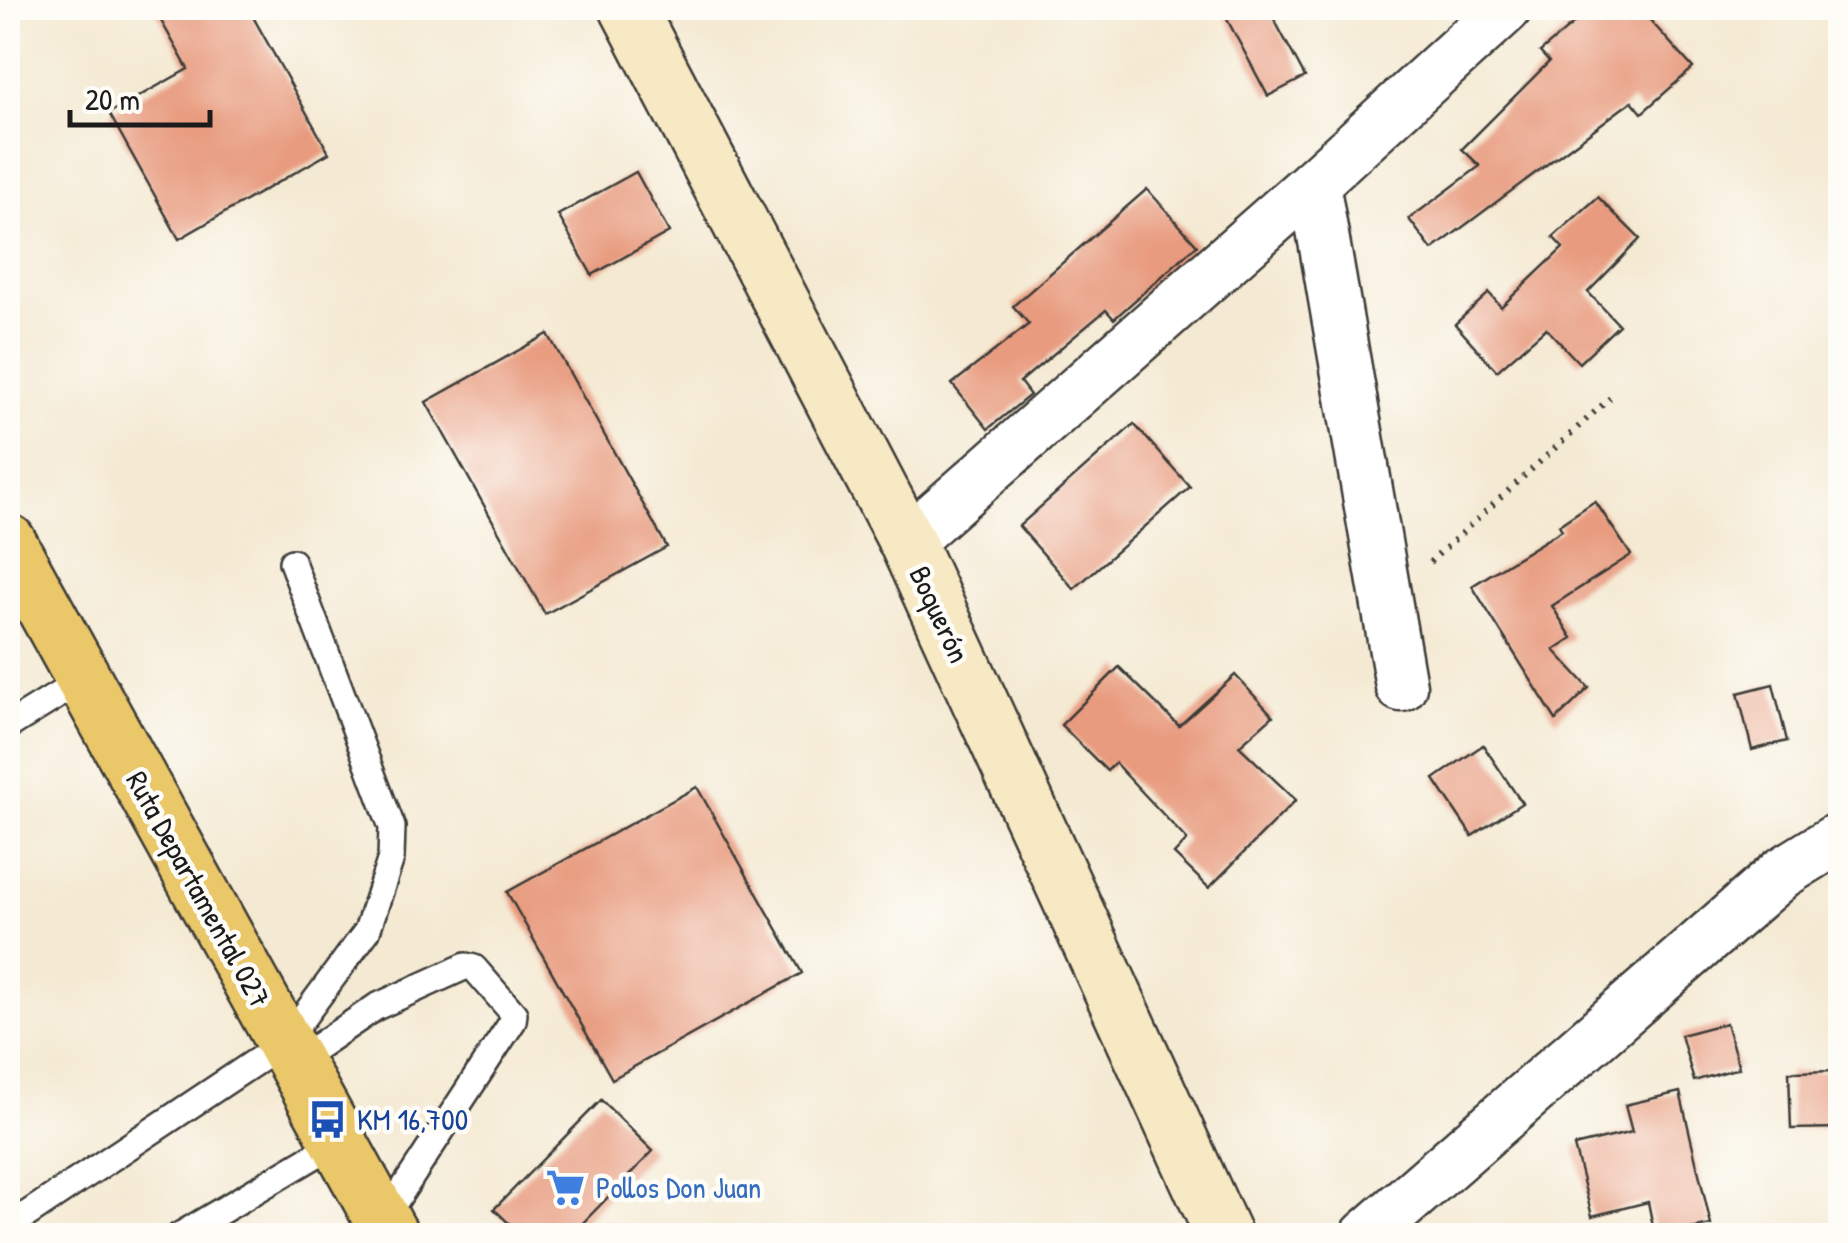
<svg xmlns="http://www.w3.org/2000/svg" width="1848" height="1243" font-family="'Patrick Hand',sans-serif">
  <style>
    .building { fill: #e89b7f }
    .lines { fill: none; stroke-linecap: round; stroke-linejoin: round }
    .lane-casing { stroke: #3c3b37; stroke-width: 30 }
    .street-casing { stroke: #3c3b37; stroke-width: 55 }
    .secondary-casing { stroke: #3c3b37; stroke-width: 60 }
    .primary-casing { stroke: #3c3b37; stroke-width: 60 }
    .path { stroke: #3c3b37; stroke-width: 6; stroke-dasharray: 2.5 8; stroke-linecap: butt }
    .lane { stroke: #fff; stroke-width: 25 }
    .street { stroke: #fff; stroke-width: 50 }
    .secondary { stroke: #f7e9c3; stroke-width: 55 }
    .primary { stroke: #eac769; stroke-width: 55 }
    .labels { text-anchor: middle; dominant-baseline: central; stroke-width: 9; stroke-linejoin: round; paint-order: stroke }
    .street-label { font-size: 30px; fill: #1c1c1c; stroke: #fdfcf7 }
    .transit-label { font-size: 30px; fill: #164399; stroke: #fdfcf7; text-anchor: start }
    .shop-label { font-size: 30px; fill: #366cbe; stroke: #fdfcf7; text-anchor: start }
  </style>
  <rect width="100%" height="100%" fill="#fdfcf7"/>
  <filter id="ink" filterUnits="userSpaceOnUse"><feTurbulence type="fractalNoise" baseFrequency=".01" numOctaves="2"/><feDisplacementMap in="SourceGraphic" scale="20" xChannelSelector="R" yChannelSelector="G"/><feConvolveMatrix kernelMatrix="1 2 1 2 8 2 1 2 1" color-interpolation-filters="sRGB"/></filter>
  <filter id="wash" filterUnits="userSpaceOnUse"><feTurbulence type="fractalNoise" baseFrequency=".0048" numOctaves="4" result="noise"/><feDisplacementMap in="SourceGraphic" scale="40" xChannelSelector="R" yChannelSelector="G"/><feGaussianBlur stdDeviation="2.25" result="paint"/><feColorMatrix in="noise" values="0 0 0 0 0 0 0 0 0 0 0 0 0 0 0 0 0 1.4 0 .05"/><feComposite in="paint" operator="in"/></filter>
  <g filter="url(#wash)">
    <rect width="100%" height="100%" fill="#f4e9d2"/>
    <g id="blocks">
      <g class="building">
        <polygon points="154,8 248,8 329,153 179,239 109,113 188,69"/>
        <polygon points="1221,8 1268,8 1305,77 1268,96"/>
        <polygon points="1592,8 1639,8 1693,68 1642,113 1632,101 1432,250 1409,219 1480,166 1462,149 1549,62 1540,52"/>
        <polygon points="636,172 669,232 592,275 558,215"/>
        <polygon points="1147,189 1197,245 1114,319 1106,310 1020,382 1030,395 988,429 952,384 1029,324 1013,306"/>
        <polygon points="1598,197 1640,239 1588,292 1619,325 1579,363 1546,328 1497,371 1455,324 1489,293 1501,307 1563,248 1553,237"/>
        <polygon points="548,334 667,547 545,614 426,402"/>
        <polygon points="1134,424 1190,487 1074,589 1019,526"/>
        <polygon points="1595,501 1631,555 1552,606 1572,638 1554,650 1589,688 1556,720 1472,586 1562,530 1559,525"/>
        <polygon points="1119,667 1179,726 1235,675 1273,716 1239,746 1296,800 1209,888 1174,854 1187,840 1115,763 1107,771 1061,725"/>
        <polygon points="1773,684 1787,741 1752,750 1738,693"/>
        <polygon points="1483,745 1522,803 1472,836 1434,779"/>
        <polygon points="697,787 802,973 612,1079 507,892"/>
        <polygon points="1726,1023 1739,1068 1694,1081 1681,1035"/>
        <polygon points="1840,1071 1840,1128 1791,1129 1789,1072"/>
        <polygon points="1680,1092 1711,1225 1655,1236 1648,1202 1592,1216 1574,1146 1632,1132 1625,1105"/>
        <polygon points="601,1100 653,1151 570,1236 522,1236 494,1209"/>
      </g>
    </g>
  </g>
  <g filter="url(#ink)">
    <use href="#blocks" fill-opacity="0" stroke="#3c3b37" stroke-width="2.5"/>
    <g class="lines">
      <defs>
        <g id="lane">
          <polyline points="8,726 84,679"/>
          <polyline points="295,1062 376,1007 466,966 474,968 514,1014 513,1021 383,1220"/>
          <polyline points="8,1227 284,1043 367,931 391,858 392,827 292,562"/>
          <polyline points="179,1236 339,1141"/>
        </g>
        <g id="street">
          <polyline points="1314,183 1401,686"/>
          <polyline points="907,542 1314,183 1506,8"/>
          <polyline points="1366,1236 1782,873 1840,837"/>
        </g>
        <polyline id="secondary" points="628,8 907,542 1224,1236"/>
        <polyline id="primary" points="8,542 391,1236"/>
      </defs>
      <use href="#lane" class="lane-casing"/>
      <use href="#street" class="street-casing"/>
      <use href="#secondary" class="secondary-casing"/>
      <use href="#primary" class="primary-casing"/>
      <polyline class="path" points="1430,562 1610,398"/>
      <use href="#lane" class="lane"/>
      <use href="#street" class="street"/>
      <use href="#secondary" class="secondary"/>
      <use href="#primary" class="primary"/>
    </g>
  </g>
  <defs>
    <symbol id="bus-bare" viewBox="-9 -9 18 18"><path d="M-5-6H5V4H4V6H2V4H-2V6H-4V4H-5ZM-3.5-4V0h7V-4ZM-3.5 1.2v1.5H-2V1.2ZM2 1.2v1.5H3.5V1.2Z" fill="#1a4fb4" stroke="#fdfcf7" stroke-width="2.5" paint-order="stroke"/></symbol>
    <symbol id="supermarket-bare" viewBox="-9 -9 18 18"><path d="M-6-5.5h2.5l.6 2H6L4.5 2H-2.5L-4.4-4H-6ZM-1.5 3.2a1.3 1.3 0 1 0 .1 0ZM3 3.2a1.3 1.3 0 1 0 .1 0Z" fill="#3f7fe0" stroke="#fdfcf7" stroke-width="2.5" paint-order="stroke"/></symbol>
  </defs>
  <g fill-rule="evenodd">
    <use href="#bus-bare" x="300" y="1092" width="55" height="55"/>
    <use href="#supermarket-bare" x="538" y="1160" width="55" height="55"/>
  </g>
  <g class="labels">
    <g class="street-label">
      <text transform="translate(940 614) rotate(65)">Boquerón</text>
      <text transform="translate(199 889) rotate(61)">Ruta Departamental 027</text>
    </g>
    <g class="transit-label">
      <text x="357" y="1119">KM 16,700</text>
    </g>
    <g class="shop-label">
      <text x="596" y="1187">Pollos Don Juan</text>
    </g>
  </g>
  <rect width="1848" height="1243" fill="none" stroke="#fdfcf7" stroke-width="40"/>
  <path d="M70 110v15h140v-15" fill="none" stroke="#1c1c1c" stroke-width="5"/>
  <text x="85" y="110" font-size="30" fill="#1c1c1c" stroke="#fdfcf7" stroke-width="8" paint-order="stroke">20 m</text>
</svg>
